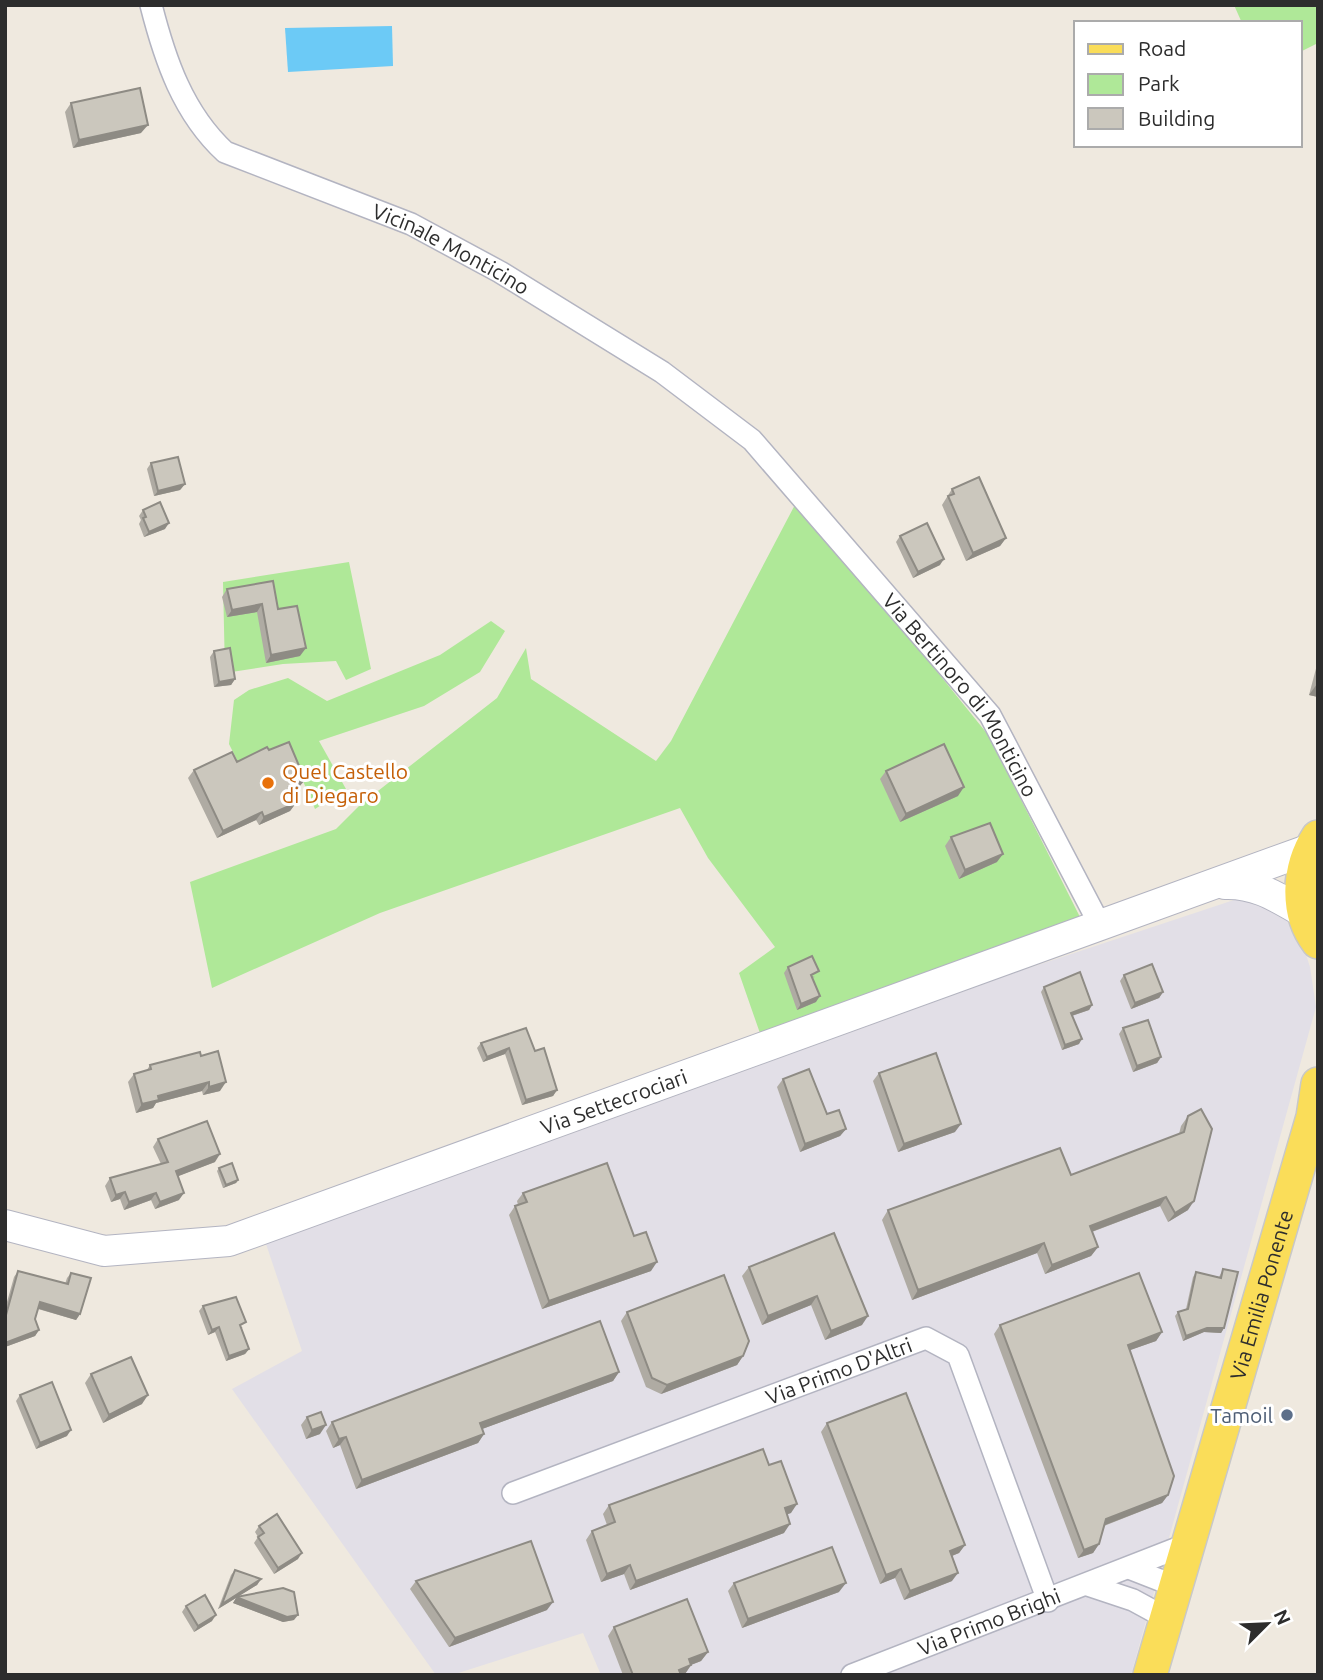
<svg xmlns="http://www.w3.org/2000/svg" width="1323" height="1680" font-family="Ubuntu,sans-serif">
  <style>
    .industrial { fill: #e2dfe7 }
    .green { fill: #afe898 }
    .water { fill: #6ccaf6 }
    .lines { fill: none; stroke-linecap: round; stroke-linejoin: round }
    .street-casing { stroke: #b3b4c1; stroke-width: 24 }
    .secondary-casing { stroke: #b3b4c1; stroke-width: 32 }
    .primary-casing { stroke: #c8c8c8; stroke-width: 36 }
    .street { stroke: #fff; stroke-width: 21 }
    .secondary { stroke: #fff; stroke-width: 30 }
    .primary { stroke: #fadd59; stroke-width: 33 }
    .wall { fill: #afaba3 }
    .shaded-wall { fill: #8e8b84 }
    .building { fill: #cbc7bd; stroke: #8e8b84; stroke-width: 2 }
    .food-dot { fill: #e8710a; stroke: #fff; stroke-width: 2.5 }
    .service-dot { fill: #5c6f8a; stroke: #fff; stroke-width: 2.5 }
    .labels { text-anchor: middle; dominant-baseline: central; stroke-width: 6; stroke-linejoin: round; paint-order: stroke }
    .street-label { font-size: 21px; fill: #2d2d2d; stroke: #fff }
    .food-label { font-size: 21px; fill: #c56008; stroke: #fff; text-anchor: start }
    .service-label { font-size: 21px; fill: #4e5e75; stroke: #fff; text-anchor: end }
  </style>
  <rect width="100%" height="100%" fill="#efe9df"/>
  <polygon class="industrial" points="1240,898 1278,909 1298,930 1310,967 1316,1007 1131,1675 601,1675 583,1633 452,1675 436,1675 232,1389 302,1351 266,1244 1023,970"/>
  <g class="green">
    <polygon points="1234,5 1318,5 1318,43 1300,52 1300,23 1242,23"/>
    <polygon points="798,499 989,736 1083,923 762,1039 739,973 775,947 708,858 680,808 380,913 212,988 190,882 336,829 360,805 497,698 526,648 531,679 656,761 671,741"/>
    <polygon points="349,562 371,669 346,680 336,661 283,664 225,673 223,582"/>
    <polygon points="491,621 505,631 480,672 424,706 319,741 346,789 315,809 287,744 240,766 229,744 234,700 249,690 288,678 327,701 440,655"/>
  </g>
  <polygon class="water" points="392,26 393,66 288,72 285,28"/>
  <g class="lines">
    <defs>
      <g id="street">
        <path id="s1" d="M151,5C165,60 183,113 225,152L411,224L500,272L662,372L752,440L990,715L1101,927"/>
        <path id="s2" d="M513,1493L926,1338L958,1355L1048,1601"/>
        <polyline points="1129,1568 1175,1586"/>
        <polyline points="1088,1585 1133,1600 1166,1618"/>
        <path id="s3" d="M852,1675L1188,1544"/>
      </g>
      <g id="secondary">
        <path d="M1225,884C1256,883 1277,897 1303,912"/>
        <path id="s4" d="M5,1225L104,1251L229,1241L1310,849"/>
      </g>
      <g id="primary">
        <path d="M1318,837C1298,868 1295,912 1318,942"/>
        <path id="s5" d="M1150,1675L1313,1117L1318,1084"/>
      </g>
    </defs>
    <use href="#street" class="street-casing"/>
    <use href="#secondary" class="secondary-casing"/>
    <use href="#primary" class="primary-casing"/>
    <use href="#street" class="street"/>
    <use href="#secondary" class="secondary"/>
    <use href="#primary" class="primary"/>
  </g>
  <g class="wall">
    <polygon points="71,103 141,133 73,148 65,112"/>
    <polygon points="151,463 185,484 180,490 154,496 147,469"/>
    <polygon points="952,489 1006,538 1000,546 966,561 942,505"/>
    <polygon points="143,510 165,529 144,537 139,524 141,520 139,516"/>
    <polygon points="900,536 940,565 913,578 896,542"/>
    <polygon points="227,589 278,609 300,656 266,663 257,612 227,617 222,597"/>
    <polygon points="214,651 235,679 231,685 214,687 210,657"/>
    <polygon points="1318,661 1318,697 1309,695"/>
    <polygon points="237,762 299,787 291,792 296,803 290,811 259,825 256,820 217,838 188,778 194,770"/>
    <polygon points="886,771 958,796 900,822 880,779"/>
    <polygon points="951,837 997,862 959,879 945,846"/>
    <polygon points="788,967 815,977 812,978 816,1002 797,1010 784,973"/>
    <polygon points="1124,975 1163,992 1159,998 1131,1009 1120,981"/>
    <polygon points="1044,987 1092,1005 1089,1010 1072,1016 1079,1044 1062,1050 1041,992"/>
    <polygon points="1123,1028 1161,1057 1157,1063 1133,1072 1119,1034"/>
    <polygon points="481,1043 535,1051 557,1090 553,1096 522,1105 505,1054 483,1062 477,1048"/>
    <polygon points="201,1056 220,1091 203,1095 202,1091 156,1103 153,1108 136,1113 128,1082 134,1074 147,1070 150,1065"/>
    <polygon points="879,1073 955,1132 898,1152 873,1081"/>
    <polygon points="783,1079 846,1129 840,1136 800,1152 777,1087"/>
    <polygon points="1188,1116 1188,1210 1168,1222 1160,1206 1092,1232 1098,1247 1091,1256 1045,1274 1037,1253 912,1300 882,1220 888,1210 1071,1175 1179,1134 1181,1126"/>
    <polygon points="158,1139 215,1162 178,1176 179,1200 155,1209 151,1200 124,1210 120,1199 111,1202 105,1186 110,1178 161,1164 153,1147"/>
    <polygon points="219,1168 238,1180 236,1183 223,1188 217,1171"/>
    <polygon points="523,1193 634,1236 651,1271 542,1309 509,1215 515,1206 518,1205 517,1201"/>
    <polygon points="834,1233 862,1325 825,1340 811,1305 762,1325 742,1276 749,1267"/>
    <polygon points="1223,1269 1224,1328 1221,1333 1204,1332 1183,1341 1175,1316 1178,1312 1186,1309 1193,1277 1196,1272 1219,1277"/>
    <polygon points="18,1271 65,1284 67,1278 71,1273 80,1314 76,1320 38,1309 35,1319 39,1330 35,1336 5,1347 5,1309 14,1277"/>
    <polygon points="203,1306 243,1328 241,1328 249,1349 245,1354 226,1361 215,1332 208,1335 199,1311"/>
    <polygon points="627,1312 743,1356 737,1365 661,1394 646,1387 621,1321"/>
    <polygon points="1000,1325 1162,1332 1156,1341 1130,1350 1168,1495 1162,1503 1104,1526 1099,1544 1093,1553 1078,1558 994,1334"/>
    <polygon points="619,1372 613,1381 482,1429 484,1434 478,1443 356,1489 340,1445 333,1448 326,1431 332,1422"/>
    <polygon points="91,1374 142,1404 103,1423 85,1383"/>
    <polygon points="20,1395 67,1436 36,1449 16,1401"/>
    <polygon points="307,1417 320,1434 306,1439 301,1425"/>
    <polygon points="827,1423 965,1545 959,1553 952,1556 952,1581 904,1600 895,1578 880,1584 821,1432"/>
    <polygon points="769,1465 791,1513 787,1514 784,1533 630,1590 624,1574 601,1582 586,1540 592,1531 607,1525 603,1514 609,1505"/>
    <polygon points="259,1526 298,1559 274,1574 254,1543 258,1537 255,1532"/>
    <polygon points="235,1570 261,1579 257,1585 237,1597 294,1620 283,1622 233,1603 236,1598 218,1609 231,1575"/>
    <polygon points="416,1581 547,1610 449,1647 410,1589"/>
    <polygon points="734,1583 839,1592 742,1628 728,1591"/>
    <polygon points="186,1606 212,1621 194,1632 182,1612"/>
    <polygon points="614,1627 708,1652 701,1661 691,1665 685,1674 682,1675 623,1675 608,1636"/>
  </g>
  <g class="shaded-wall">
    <polygon points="148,125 141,133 73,148 79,140"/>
    <polygon points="185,484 180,490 154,496 158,491"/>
    <polygon points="169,523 165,529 144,537 149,532"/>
    <polygon points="1006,538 1000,546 966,561 973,553"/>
    <polygon points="944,559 940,565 913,578 918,572"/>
    <polygon points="262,604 257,612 227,617 232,610"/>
    <polygon points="306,648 300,656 266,663 271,655"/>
    <polygon points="235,679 231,685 214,687 219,682"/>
    <polygon points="1317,684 1318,684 1318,697 1309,695"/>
    <polygon points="305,780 299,787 283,795 289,787"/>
    <polygon points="964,787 958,796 900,822 906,814"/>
    <polygon points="296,803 290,811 259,825 264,817"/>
    <polygon points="262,812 256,820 217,838 223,831"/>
    <polygon points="1003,854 997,862 959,879 965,870"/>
    <polygon points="1163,992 1159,998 1131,1009 1135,1003"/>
    <polygon points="820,996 816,1002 797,1010 801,1004"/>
    <polygon points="1092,1005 1089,1010 1068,1017 1071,1013"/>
    <polygon points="1082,1039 1079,1044 1062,1050 1065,1045"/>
    <polygon points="509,1048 505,1054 483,1062 487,1057"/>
    <polygon points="1161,1057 1157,1063 1133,1072 1137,1066"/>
    <polygon points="209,1082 202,1091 156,1103 153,1108 136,1113 142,1104 158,1096"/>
    <polygon points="226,1082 220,1091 203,1095 209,1087"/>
    <polygon points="557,1090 553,1096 522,1105 526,1100"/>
    <polygon points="961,1124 955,1132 898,1152 904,1144"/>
    <polygon points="846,1129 840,1136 800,1152 805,1144"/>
    <polygon points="220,1154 215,1162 171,1179 176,1171"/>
    <polygon points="238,1180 236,1183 223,1188 226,1185"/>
    <polygon points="125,1192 120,1199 111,1202 116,1195"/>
    <polygon points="156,1193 151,1200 124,1210 129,1202"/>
    <polygon points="184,1193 179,1200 155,1209 160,1202"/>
    <polygon points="1166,1197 1160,1206 1083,1235 1090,1226"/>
    <polygon points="1194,1201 1188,1210 1168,1222 1175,1213"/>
    <polygon points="1044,1243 1037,1253 912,1300 918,1290"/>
    <polygon points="1098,1247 1091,1256 1045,1274 1052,1265"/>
    <polygon points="657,1262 651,1271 542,1309 549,1301"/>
    <polygon points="817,1296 811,1305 762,1325 768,1316"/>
    <polygon points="40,1302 80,1314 76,1320 36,1308"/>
    <polygon points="868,1316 862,1325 825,1340 831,1331"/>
    <polygon points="219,1327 215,1332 208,1335 212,1330"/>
    <polygon points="1207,1328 1224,1328 1221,1333 1204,1332 1183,1341 1186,1336"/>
    <polygon points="39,1330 35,1336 5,1347 5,1343"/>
    <polygon points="1162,1332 1156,1341 1122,1353 1128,1345"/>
    <polygon points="249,1349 245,1354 226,1361 229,1356"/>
    <polygon points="743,1356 737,1365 661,1394 667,1385"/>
    <polygon points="619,1372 613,1381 474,1432 480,1423"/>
    <polygon points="148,1395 142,1404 103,1423 109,1415"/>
    <polygon points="326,1425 320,1434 306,1439 312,1430"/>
    <polygon points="71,1430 67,1436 36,1449 40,1443"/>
    <polygon points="484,1434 478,1443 356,1489 362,1480"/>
    <polygon points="346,1437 340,1445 333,1448 339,1439"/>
    <polygon points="1168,1495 1162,1503 1100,1527 1106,1519"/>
    <polygon points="797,1504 791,1513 779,1517 785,1508"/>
    <polygon points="790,1524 784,1533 630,1590 636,1581"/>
    <polygon points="1099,1544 1093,1553 1078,1558 1084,1550"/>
    <polygon points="965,1545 959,1553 944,1559 950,1551"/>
    <polygon points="302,1553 298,1559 274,1574 278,1568"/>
    <polygon points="630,1565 624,1574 601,1582 607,1574"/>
    <polygon points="901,1569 895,1578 880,1584 886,1575"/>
    <polygon points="958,1573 952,1581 904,1600 910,1591"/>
    <polygon points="261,1579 257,1585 236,1598 298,1615 294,1620 283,1622 233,1603 236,1598 218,1609 222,1604"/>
    <polygon points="846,1583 839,1592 742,1628 748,1619"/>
    <polygon points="553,1602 547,1610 449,1647 455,1638"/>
    <polygon points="216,1615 212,1621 194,1632 198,1626"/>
    <polygon points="708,1652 701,1661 683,1668 689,1659"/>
    <polygon points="691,1665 685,1674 675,1675 679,1670"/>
  </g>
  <g class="building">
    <polygon points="140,88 148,125 79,140 71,103"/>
    <polygon points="178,457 185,484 158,491 151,463"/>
    <polygon points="979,477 1006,538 973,553 948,496 954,494 952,489"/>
    <polygon points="160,502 169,523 149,532 143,518 146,517 143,510"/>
    <polygon points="927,523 944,559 918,572 900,536"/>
    <polygon points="273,581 278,609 297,606 306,648 271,655 262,604 232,610 227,589"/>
    <polygon points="230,648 235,679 219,682 214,651"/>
    <polygon points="289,742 305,780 289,787 296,803 264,817 262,812 223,831 194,770 232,752 237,762 267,747 269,750"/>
    <polygon points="944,744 964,787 906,814 886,771"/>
    <polygon points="990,823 1003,854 965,870 951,837"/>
    <polygon points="812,956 819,971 811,975 820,996 801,1004 788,967"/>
    <polygon points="1152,964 1163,992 1135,1003 1124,975"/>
    <polygon points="1080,972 1092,1005 1071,1013 1082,1039 1065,1045 1044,987"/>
    <polygon points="1148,1020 1161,1057 1137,1066 1123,1028"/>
    <polygon points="526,1028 535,1051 544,1048 557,1090 526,1100 509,1048 487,1057 481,1043"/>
    <polygon points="218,1051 226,1082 209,1087 209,1082 158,1096 159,1100 142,1104 134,1074 151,1069 150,1065 200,1052 201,1056"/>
    <polygon points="936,1053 961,1124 904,1144 879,1073"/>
    <polygon points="809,1069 827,1114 839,1110 846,1129 805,1144 783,1079"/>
    <polygon points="1201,1109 1212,1129 1194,1201 1175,1213 1166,1197 1090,1226 1098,1247 1052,1265 1044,1243 918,1290 888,1210 1060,1148 1071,1175 1184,1132 1188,1116"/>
    <polygon points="207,1121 220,1154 176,1171 184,1193 160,1202 156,1193 129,1202 125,1192 116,1195 110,1178 168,1162 158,1139"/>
    <polygon points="232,1163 238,1180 226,1185 219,1168"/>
    <polygon points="607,1163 634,1236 646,1232 657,1262 549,1301 515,1206 527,1202 523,1193"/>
    <polygon points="834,1233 868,1316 831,1331 817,1296 768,1316 749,1267"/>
    <polygon points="1223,1269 1238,1272 1224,1328 1207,1328 1186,1336 1178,1312 1188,1309 1196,1272 1221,1278"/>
    <polygon points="18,1271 68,1284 71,1273 91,1278 80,1314 40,1302 35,1319 39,1330 5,1343 5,1315 6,1315"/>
    <polygon points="1139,1273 1162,1332 1128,1345 1174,1476 1168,1495 1106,1519 1099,1544 1084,1550 1000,1325"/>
    <polygon points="724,1275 749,1341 743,1356 667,1385 652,1378 627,1312"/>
    <polygon points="236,1297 246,1322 240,1325 249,1349 229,1356 219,1327 212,1330 203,1306"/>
    <polygon points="600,1321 619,1372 480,1423 484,1434 362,1480 346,1437 339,1439 332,1422"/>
    <polygon points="131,1357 148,1395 109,1415 91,1374"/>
    <polygon points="52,1382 71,1430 40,1443 20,1395"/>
    <polygon points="906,1393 965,1545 950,1551 958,1573 910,1591 901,1569 886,1575 827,1423"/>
    <polygon points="321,1412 326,1425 312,1430 307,1417"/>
    <polygon points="763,1449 769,1465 781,1461 797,1504 785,1508 790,1524 636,1581 630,1565 607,1574 592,1531 615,1522 609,1505"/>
    <polygon points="277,1514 302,1553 278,1568 258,1537 264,1533 259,1526"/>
    <polygon points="531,1541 553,1602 455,1638 416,1581"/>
    <polygon points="832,1547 846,1583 748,1619 734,1583"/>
    <polygon points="235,1570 261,1579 222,1604"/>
    <polygon points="283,1588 294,1592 298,1615 287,1617 236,1597"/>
    <polygon points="205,1595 216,1615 198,1626 186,1606"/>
    <polygon points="687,1599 708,1652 689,1659 691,1665 679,1670 681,1675 633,1675 614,1627"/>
  </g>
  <circle class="food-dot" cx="268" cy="783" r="7"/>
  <circle class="service-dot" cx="1287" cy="1415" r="7"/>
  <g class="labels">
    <g class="street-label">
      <text stroke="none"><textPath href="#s1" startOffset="413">Vicinale Monticino</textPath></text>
      <text stroke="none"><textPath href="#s1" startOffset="1101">Via Bertinoro di Monticino</textPath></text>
      <text stroke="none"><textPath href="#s4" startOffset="637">Via Settecrociari</textPath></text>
      <text stroke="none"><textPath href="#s5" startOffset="396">Via Emilia Ponente</textPath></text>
      <text stroke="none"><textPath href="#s2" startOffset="348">Via Primo D'Altri</textPath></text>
      <text stroke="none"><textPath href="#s3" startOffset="147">Via Primo Brighi</textPath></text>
    </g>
    <g class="food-label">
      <text x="282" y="771">Quel Castello<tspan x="282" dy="24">di Diegaro</tspan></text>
    </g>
    <g class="service-label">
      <text x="1273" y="1415">Tamoil</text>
    </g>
  </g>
  <rect width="1323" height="1680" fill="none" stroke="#2d2d2d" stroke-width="14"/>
  <rect x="1074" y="21" width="228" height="126" fill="#ffffff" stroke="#ababab" stroke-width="2"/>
  <rect x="1088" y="44" width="35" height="10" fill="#fadd59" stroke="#ababab" stroke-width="2"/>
  <text x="1138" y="56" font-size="21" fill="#2d2d2d">Road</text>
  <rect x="1088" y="74" width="35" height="21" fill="#afe898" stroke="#ababab" stroke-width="2"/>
  <text x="1138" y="91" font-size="21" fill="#2d2d2d">Park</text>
  <rect x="1088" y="108" width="35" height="21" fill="#cbc7bd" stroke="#ababab" stroke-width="2"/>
  <text x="1138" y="126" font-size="21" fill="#2d2d2d">Building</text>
  <g transform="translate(1267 1624) rotate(66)" stroke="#ffffff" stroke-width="5" paint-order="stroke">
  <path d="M0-5L12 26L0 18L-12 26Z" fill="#2d2d2d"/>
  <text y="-10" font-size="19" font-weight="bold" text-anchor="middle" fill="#2d2d2d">N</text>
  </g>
</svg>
